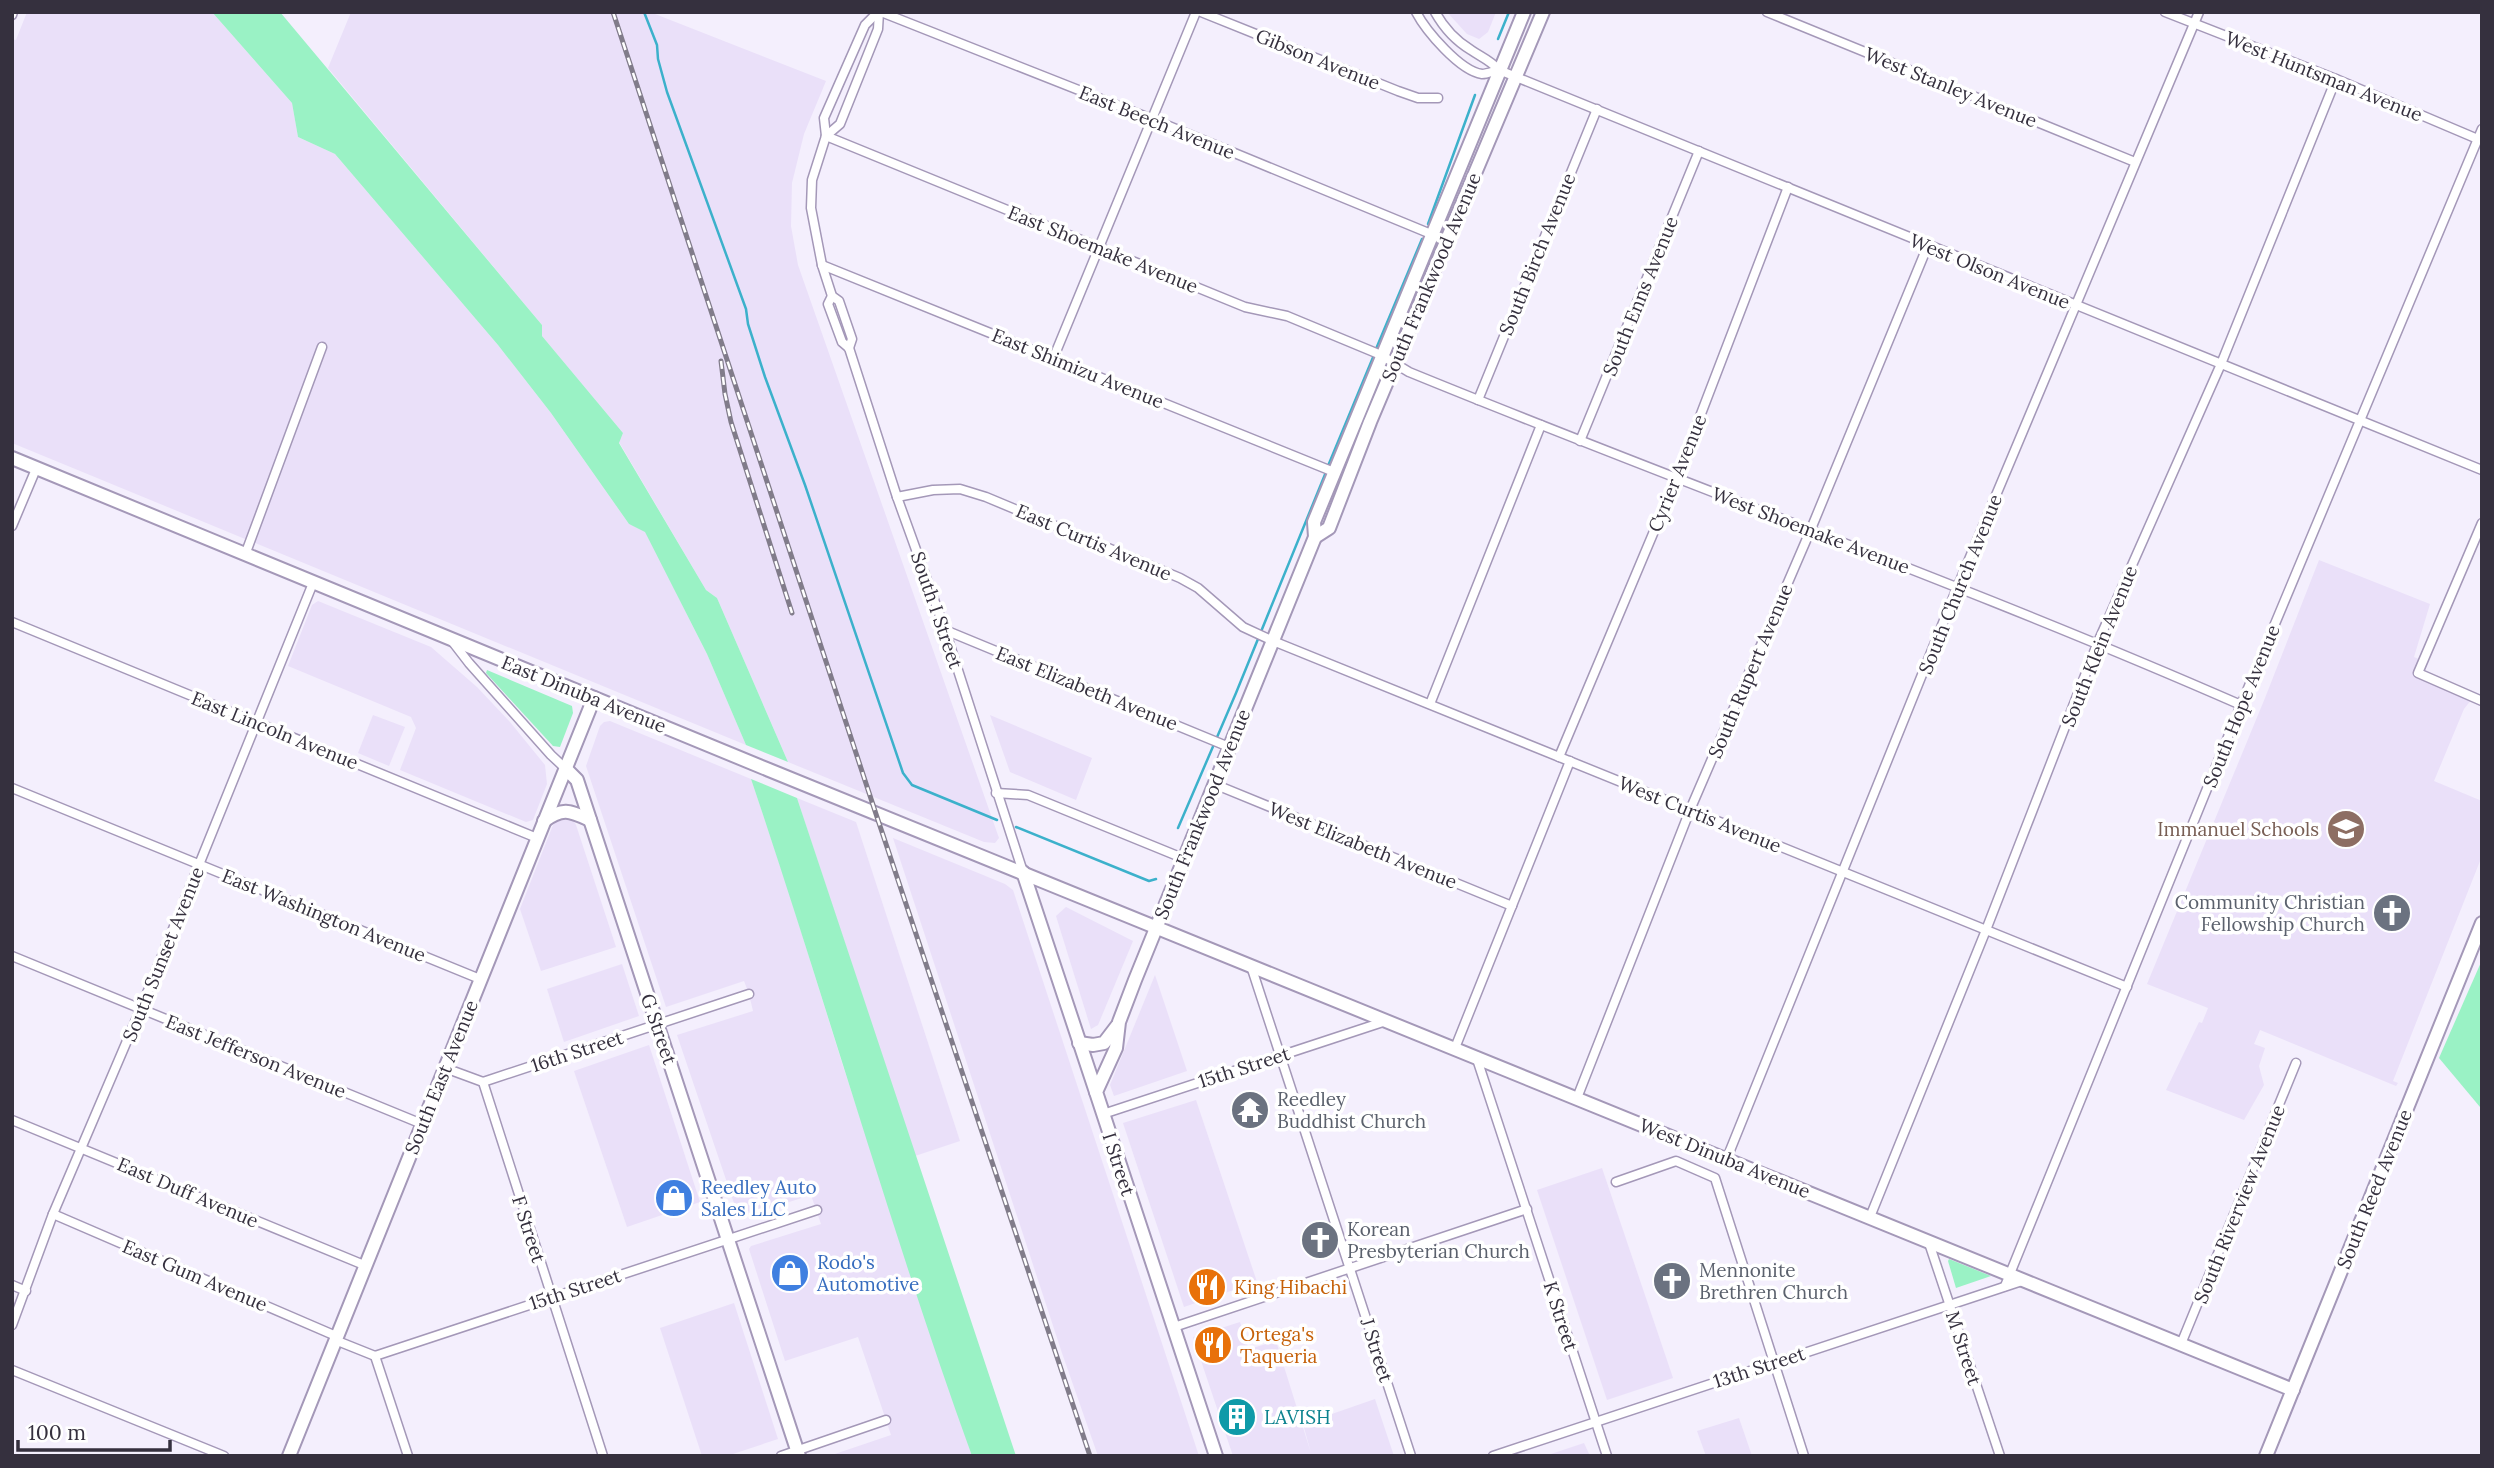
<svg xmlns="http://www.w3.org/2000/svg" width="2494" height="1468" font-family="Lora,serif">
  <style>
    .built { fill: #eae0f9 }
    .green { fill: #9af2c5 }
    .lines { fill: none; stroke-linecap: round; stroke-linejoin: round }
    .stream { stroke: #3cb1cb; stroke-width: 2.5 }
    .street-casing { stroke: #a498b8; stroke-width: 11 }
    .secondary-casing { stroke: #a498b8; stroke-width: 16 }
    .primary-casing { stroke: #a498b8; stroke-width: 16 }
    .street { stroke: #fff; stroke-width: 8 }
    .secondary { stroke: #fff; stroke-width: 12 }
    .primary { stroke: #fff; stroke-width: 12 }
    .rail-casing { stroke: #817c8a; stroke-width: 5 }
    .rail { stroke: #fff; stroke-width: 2.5; stroke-dasharray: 8; stroke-linecap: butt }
    .labels { text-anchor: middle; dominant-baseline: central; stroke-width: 7; stroke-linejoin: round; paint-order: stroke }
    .street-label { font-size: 19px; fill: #35303e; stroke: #fff }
    .education-label { font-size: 19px; fill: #785e54; stroke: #fff; text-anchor: end }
    .worship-label { font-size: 19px; fill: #5b616d; stroke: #fff; text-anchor: start }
    .shop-label { font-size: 19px; fill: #366cbe; stroke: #fff; text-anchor: start }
    .food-label { font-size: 19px; fill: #c56008; stroke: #fff; text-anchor: start }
    .culture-label { font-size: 19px; fill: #0d838f; stroke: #fff; text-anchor: start }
  </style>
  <rect width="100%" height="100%" fill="#f4effd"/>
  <g class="built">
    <polygon points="27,12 212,12 292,103 298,137 335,154 498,345 551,413 629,524 645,531 707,654 746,745 12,443 12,39 16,40"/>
    <polygon points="351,12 650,12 826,81 804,134 792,183 791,226 798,265 999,838 995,843 984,842 788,762 717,598 706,590 619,442 623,433 542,336 542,325 328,68"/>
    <polygon points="1447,12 1496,12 1488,32 1479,39 1467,34"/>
    <polygon points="2319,560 2430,604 2414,657 2427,662 2423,672 2475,695 2464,709 2434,781 2482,801 2482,856 2393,1081 2398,1083 2396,1086 2260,1030 2254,1044 2265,1048 2259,1066 2264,1085 2244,1120 2166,1090 2199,1022 2202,1023 2208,1008 2147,984 2265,698"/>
    <polygon points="318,601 431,647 477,687 510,722 545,765 547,784 533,820 526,822 400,770 416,728 411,717 288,666 312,605"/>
    <polygon points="373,715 405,727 389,766 358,753"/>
    <polygon points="990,715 1092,758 1076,800 1010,772"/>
    <polygon points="610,721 751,779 786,883 844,1069 972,1456 829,1456 891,1435 858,1337 785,1361 749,1249 751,1246 821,1224 811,1195 739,1218 677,1035 753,1011 749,994 744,981 666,1007 586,766 600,726 604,722"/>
    <polygon points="797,798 856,822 960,1141 915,1156"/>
    <polygon points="564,816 572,819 576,825 616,947 541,971 520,909 553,825 556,820"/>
    <polygon points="893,838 1005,884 1013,890 1199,1456 1098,1456 1062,1353"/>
    <polygon points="1066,907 1133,941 1098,1025 1091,1029 1056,916"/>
    <polygon points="622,964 639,1016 564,1042 547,989"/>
    <polygon points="1155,975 1187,1071 1114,1096 1110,1085"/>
    <polygon points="649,1045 700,1202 627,1227 574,1071"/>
    <polygon points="1196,1100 1257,1282 1184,1307 1123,1123"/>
    <polygon points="1602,1168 1673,1378 1607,1400 1537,1190"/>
    <polygon points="734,1303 778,1439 727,1456 702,1456 660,1328"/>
    <polygon points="1240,1322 1249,1349 1276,1341 1311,1453 1303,1424 1375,1399 1394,1456 1233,1456 1193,1337"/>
    <polygon points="1739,1418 1752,1456 1706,1456 1697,1431"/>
    <polygon points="1584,1443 1590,1456 1545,1456"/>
  </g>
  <g class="green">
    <polygon points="212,12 280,12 542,325 542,336 623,433 619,443 706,590 717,598 788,762 746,745 707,654 645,532 629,524 551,413 498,345 335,154 298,137 292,103"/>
    <polygon points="487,670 572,706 573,713 560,747 553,746 486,673"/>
    <path d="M751,779L797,798L1016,1456H972C891,1232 827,1004 751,779Z"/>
    <polygon points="2482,960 2482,1103 2480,1107 2439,1058"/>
    <polygon points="1949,1259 1991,1276 1956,1288 1948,1261"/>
  </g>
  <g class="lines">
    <g class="stream">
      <polyline points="644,12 657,45 658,59 667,92 746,309 748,324 765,377 805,485 903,773 912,785 997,820"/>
      <polyline points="1498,39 1509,12"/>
      <polyline points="1428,224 1475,95"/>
      <polyline points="1376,349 1422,239"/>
      <polyline points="1328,466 1374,355"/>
      <polyline points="1016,827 1149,881 1156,879"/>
      <polyline points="1178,828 1236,693 1326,472"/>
    </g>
    <defs>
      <g id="street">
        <polyline points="881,12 1152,119 1431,234"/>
        <polyline points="1201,12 1398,91 1418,98 1438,98"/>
        <path d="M1416,12C1426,31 1460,71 1482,74C1487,74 1494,71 1499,70"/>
        <path d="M1435,12C1444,28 1456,41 1471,50C1481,57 1490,60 1499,70L2482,470"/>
        <polyline points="1767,12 2135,162"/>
        <polyline points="2165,12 2336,79 2480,140"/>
        <polyline points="12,15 13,12"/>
        <path d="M826,136L1245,307L1287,316L1381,355L1409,372C1685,485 1967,585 2241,705"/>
        <polyline points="826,136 840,124 878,29 879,12"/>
        <polyline points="822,265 1334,472"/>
        <polyline points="832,296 828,304 842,342 849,348 897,497 945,630 1023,872"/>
        <polyline points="849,348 852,339 839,301 832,296 822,265 811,208 812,180 826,136 824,118 865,25 878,12"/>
        <polyline points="1053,359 1196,12"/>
        <polyline points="1478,400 1597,109"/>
        <polyline points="1580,441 1699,151"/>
        <polyline points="897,497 933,490 960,489 986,497 1180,578 1198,588 1243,627 1273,641 2127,987"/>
        <polyline points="2482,523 2418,673 2482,701"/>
        <polyline points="12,526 36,469"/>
        <polyline points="245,555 322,347"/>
        <polyline points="12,622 537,838"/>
        <polyline points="945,630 1229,747"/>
        <polyline points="452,641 469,663 551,755 566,769"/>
        <polyline points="1430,704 1541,425"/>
        <polyline points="1559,757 1676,479 1788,187"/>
        <polyline points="1214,784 1512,906"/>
        <polyline points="12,788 480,979"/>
        <polyline points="996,793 1028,795 1185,859"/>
        <polyline points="12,956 422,1124"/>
        <polyline points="1251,966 1411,1456"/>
        <polyline points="1455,1048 1570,761"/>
        <polyline points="1476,1056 1607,1456"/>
        <polyline points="445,1068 483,1082 749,994"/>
        <polyline points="483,1082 603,1456"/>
        <polyline points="1577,1098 1690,810 1811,529 1928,245"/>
        <polyline points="1103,1114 1386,1021"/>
        <polyline points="12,1120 364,1265"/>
        <polyline points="1727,1158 1957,588 2199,12"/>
        <polyline points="1616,1182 1676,1161 1715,1178 1804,1456"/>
        <polyline points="53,1214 336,1336"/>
        <polyline points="1870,1217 1986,930 2098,642 2221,364 2336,79"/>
        <polyline points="1928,1240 2000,1456"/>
        <polyline points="12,1285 26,1291"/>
        <polyline points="2005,1286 2241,705 2482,129"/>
        <polyline points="12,1325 53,1214 141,1008 313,583"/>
        <polyline points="1174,1327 1527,1209"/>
        <polyline points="335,1340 375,1356 817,1210"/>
        <polyline points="2181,1344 2296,1063"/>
        <polyline points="375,1356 408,1456"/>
        <polyline points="12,1370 224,1456"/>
        <polyline points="781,1456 886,1420"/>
        <polyline points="1493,1456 2022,1281"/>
      </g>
      <g id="secondary">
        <polyline points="12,458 769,770 2293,1390"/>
        <polyline points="566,769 577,780 799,1456"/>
        <path d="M544,821C563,807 570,811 590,820"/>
        <polyline points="1023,872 1096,1092"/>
        <polyline points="289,1456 594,698"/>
        <polyline points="2266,1456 2482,923"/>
      </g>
      <g id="primary">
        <polyline points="1315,537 1329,528 1370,422 1543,12"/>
        <polyline points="1079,1043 1093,1045 1104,1043 1117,1026"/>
        <polyline points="1216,1456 1096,1092 1116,1048 1119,1022 1135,980 1315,537 1314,522 1524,12"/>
      </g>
    </defs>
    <use href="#street" class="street-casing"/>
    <use href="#secondary" class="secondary-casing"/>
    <use href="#primary" class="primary-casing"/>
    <use href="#street" class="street"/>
    <use href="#secondary" class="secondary"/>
    <use href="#primary" class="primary"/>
    <defs>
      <g id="rail">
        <polyline points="613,12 876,814 1090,1456"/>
        <polyline points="721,361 725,394 731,422 792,613"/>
      </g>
    </defs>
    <use href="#rail" class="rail-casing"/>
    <use href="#rail" class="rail"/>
  </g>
  <defs>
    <symbol id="school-disc" viewBox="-11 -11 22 22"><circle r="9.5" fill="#8d6e63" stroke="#fff"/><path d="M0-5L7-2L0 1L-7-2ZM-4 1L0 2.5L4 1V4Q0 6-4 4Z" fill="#fff"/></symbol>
    <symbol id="church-disc" viewBox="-11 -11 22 22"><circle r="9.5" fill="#6b7280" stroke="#fff"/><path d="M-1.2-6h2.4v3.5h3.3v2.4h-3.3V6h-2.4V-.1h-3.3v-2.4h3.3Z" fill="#fff"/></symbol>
    <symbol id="temple-disc" viewBox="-11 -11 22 22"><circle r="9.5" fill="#6b7280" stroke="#fff"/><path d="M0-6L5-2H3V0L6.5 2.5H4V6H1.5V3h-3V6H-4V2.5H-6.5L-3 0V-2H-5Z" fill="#fff"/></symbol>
    <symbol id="shop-disc" viewBox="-11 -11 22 22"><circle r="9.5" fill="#3f7fe0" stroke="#fff"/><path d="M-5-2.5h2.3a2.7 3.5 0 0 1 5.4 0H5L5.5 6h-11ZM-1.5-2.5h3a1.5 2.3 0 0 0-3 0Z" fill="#fff"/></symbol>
    <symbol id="restaurant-disc" viewBox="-11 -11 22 22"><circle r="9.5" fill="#e8710a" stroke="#fff"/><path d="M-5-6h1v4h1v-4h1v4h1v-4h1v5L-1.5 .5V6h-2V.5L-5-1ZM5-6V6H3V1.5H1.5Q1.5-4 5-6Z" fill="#fff"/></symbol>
    <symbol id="building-disc" viewBox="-11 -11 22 22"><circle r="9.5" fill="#0f9aa8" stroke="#fff"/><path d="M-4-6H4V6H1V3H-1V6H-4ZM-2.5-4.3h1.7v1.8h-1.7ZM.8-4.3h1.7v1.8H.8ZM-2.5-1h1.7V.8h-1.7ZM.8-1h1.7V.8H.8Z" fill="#fff"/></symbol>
  </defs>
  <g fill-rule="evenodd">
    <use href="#school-disc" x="2324" y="807" width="44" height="44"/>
    <use href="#church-disc" x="2370" y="891" width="44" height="44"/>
    <use href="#temple-disc" x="1228" y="1088" width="44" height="44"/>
    <use href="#shop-disc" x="652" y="1176" width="44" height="44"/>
    <use href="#church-disc" x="1298" y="1218" width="44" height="44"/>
    <use href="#shop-disc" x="768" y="1251" width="44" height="44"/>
    <use href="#church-disc" x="1650" y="1259" width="44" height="44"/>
    <use href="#restaurant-disc" x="1185" y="1265" width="44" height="44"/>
    <use href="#restaurant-disc" x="1191" y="1323" width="44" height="44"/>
    <use href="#building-disc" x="1215" y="1395" width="44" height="44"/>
  </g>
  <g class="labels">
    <g class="street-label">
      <text transform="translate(1318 59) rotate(22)">Gibson Avenue</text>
      <text transform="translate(2324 76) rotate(22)">West Huntsman Avenue</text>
      <text transform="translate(1951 87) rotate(22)">West Stanley Avenue</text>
      <text transform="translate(1157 122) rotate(22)">East Beech Avenue</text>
      <text transform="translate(1103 249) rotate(22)">East Shoemake Avenue</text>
      <text transform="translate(1537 254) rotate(-68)">South Birch Avenue</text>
      <text transform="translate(1990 271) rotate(22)">West Olson Avenue</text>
      <text transform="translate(1431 277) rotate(-67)">South Frankwood Avenue</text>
      <text transform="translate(1640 296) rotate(-68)">South Enns Avenue</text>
      <text transform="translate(1078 368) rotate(22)">East Shimizu Avenue</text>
      <text transform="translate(1677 473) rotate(-68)">Cyrier Avenue</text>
      <text transform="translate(1811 530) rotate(21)">West Shoemake Avenue</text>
      <text transform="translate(1094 542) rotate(23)">East Curtis Avenue</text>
      <text transform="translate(1960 584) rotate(-68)">South Church Avenue</text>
      <text transform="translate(937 610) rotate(71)">South I Street</text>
      <text transform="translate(2099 646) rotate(-68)">South Klein Avenue</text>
      <text transform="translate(1750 671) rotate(-67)">South Rupert Avenue</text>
      <text transform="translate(1087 688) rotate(22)">East Elizabeth Avenue</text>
      <text transform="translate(584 694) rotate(22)">East Dinuba Avenue</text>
      <text transform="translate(2241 706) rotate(-68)">South Hope Avenue</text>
      <text transform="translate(275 730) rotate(22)">East Lincoln Avenue</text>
      <text transform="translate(1202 814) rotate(-68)">South Frankwood Avenue</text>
      <text transform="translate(1700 814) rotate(22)">West Curtis Avenue</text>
      <text transform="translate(1363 845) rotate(22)">West Elizabeth Avenue</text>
      <text transform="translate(324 915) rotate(22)">East Washington Avenue</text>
      <text transform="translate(163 954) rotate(-68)">South Sunset Avenue</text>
      <text transform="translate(659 1029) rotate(71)">G Street</text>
      <text transform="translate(577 1051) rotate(-18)">16th Street</text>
      <text transform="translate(256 1056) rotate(22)">East Jefferson Avenue</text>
      <text transform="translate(1244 1067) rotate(-18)">15th Street</text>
      <text transform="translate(441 1077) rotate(-68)">South East Avenue</text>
      <text transform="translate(1725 1158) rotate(22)">West Dinuba Avenue</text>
      <text transform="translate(1119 1164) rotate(72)">I Street</text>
      <text transform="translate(2374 1189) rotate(-68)">South Reed Avenue</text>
      <text transform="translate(188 1192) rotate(23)">East Duff Avenue</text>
      <text transform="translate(2239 1204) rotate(-68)">South Riverview Avenue</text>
      <text transform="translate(529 1229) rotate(72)">F Street</text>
      <text transform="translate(195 1275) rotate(23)">East Gum Avenue</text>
      <text transform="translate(575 1289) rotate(-18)">15th Street</text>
      <text transform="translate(1561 1316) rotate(72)">K Street</text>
      <text transform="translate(1964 1348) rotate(72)">M Street</text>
      <text transform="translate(1377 1350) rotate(72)">J Street</text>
      <text transform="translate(1759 1367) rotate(-18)">13th Street</text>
    </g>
    <g class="education-label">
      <text x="2319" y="829">Immanuel Schools</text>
    </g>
    <g class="worship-label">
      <text x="2365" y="902" text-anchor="end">Community Christian<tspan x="2365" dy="22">Fellowship Church</tspan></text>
      <text x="1277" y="1099">Reedley<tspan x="1277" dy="22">Buddhist Church</tspan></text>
      <text x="1347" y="1229">Korean<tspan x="1347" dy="22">Presbyterian Church</tspan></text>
      <text x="1699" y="1270">Mennonite<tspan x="1699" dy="22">Brethren Church</tspan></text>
    </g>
    <g class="shop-label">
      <text x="701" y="1187">Reedley Auto<tspan x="701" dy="22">Sales LLC</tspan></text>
      <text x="817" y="1262">Rodo's<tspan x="817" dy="22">Automotive</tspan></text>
    </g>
    <g class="food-label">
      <text x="1234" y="1287">King Hibachi</text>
      <text x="1240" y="1334">Ortega's<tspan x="1240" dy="22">Taqueria</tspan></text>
    </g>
    <g class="culture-label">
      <text x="1264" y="1417">LAVISH</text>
    </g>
  </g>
  <rect width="2494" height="1468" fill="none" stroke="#35303e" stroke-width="28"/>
  <path d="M18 1440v10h152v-10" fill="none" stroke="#35303e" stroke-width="3.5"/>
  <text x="28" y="1440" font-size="21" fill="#35303e" stroke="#ffffff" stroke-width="5" paint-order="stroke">100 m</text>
</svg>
